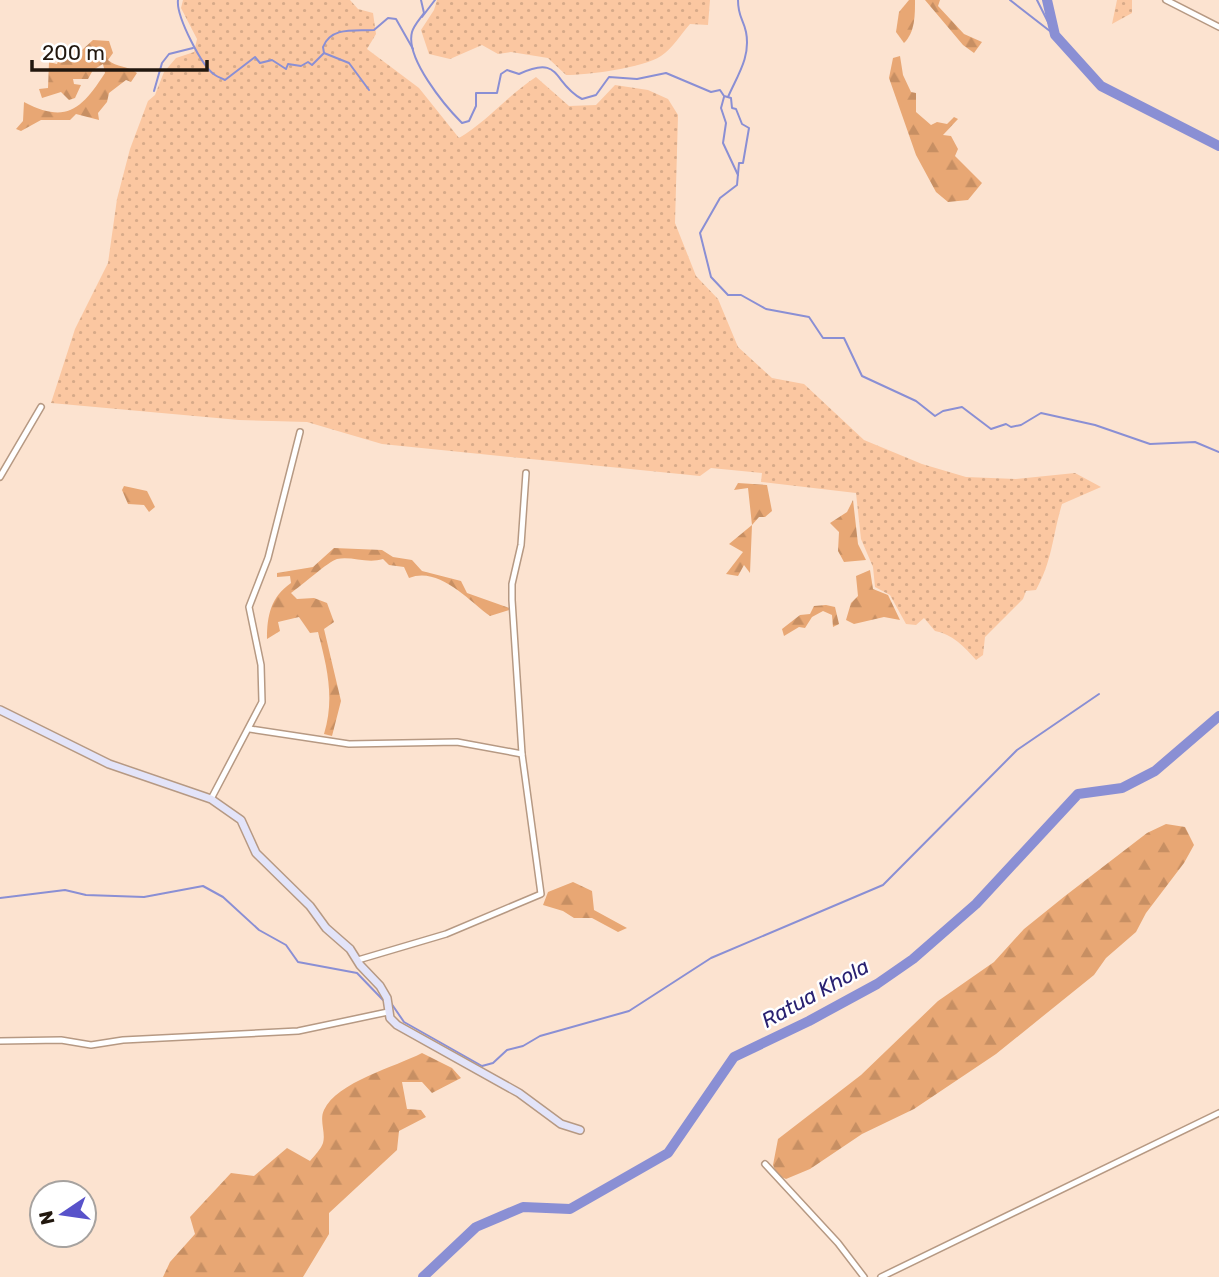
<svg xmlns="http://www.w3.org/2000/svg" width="1219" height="1277" font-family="Rubik,sans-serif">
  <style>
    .grass { fill: url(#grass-dots) }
    .forest { fill: url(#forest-firs) }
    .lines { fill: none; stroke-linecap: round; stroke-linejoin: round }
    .stream { stroke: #8a8fd4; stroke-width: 2 }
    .river { stroke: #8a8fd4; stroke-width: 10 }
    .street-casing { stroke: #b69983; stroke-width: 8 }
    .secondary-casing { stroke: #b69983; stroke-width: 10 }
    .street { stroke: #fff; stroke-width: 5 }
    .secondary { stroke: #e3e4f9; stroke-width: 7 }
    .labels { text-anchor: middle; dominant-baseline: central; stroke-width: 5; stroke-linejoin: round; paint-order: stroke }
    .water-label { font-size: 21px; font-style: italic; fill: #292171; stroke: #fff }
  </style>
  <defs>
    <pattern id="grass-dots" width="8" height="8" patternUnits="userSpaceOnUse" patternTransform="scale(1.75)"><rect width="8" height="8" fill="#fbc7a1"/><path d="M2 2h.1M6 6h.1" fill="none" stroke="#d7aa89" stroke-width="1.8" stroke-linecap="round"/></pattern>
    <pattern id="forest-firs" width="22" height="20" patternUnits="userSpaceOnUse" patternTransform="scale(1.75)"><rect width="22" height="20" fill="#e8a774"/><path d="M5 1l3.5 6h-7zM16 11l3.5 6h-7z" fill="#c78f63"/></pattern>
  </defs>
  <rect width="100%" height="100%" fill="#fce3d0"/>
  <g class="grass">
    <path d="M183,0H350L358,9L373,13L376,34L367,49L419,88L459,138C487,122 508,95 536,77L569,106L596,105L615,85L648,90L668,99L678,115L675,223L696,276L718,299L738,347L772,378L804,384L864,440L922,464L966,477L1016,479L1075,473L1101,487L1062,504C1052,537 1053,559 1036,590L1026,591L1023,599L985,637L983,655L976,660C965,647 952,634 935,631L924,618L916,625L906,624L890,595L875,587L873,567L861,539L856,493L761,482L762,473L711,468L700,476L382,444L307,422L239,420L51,403L75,329L108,263L117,199L130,149L148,101L155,95L164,72L176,58L194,52L197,39L181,8Z"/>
    <path d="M437,0H710L708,25L690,24C681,34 672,49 661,56C643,68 587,75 566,75L548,58L511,52L498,54L482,45L450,59L429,54L421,30L434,10Z"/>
    <polygon points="1117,0 1132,0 1132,13 1112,24"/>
  </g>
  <g class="forest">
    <path d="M909,0H915C915,16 915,32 904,43L896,32L899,12Z"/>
    <polygon points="925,0 940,0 938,6 964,34 982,42 974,53 963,45"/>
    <path d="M93,40L109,41L113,53L108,60C117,68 127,65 137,73L131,82L126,80L109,93L107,102L98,113L99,120L76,114L70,120H41L21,131L16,129L23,121L24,102C66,124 81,110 105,73L103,64L93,70L88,79H73L74,84L81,85L75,98L69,100L61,92L42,98L39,89L48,88L49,62L57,64L60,56L71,60Z"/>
    <polygon points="900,56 903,75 911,92 916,93 916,112 931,125 937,122 947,124 954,117 958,119 943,135 951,136 958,149 955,156 982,183 968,200 948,202 936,192 916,155 889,78 893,58"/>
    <polygon points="738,483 767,485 772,511 765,517 759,517 752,525 750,573 744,565 738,576 726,574 743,552 729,544 752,525 748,488 734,490"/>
    <polygon points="124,486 147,491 155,507 149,512 144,505 128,504 122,490"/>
    <polygon points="853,500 858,544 866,560 844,562 838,551 839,532 830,523 847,512"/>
    <path d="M334,548L382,550L393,557L412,560L422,571L461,581L467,593L512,609L490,616C467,599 438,566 409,578L404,567L389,565L383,559C367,564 352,556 337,559C329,561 301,586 291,593L297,599L314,598L327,603L334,622L324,629L341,701L332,736L324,734C335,698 327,667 318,632L310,633L299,617L278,622L280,631L267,639C267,615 271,597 291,583L290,576L277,577V573L313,567Z"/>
    <polygon points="870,570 873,589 888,595 900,620 884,617 854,624 846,620 851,603 858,596 856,576"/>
    <polygon points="826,605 835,607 839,624 833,627 832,615 823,611 812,617 805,628 799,627 784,636 782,629 800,615 810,614 814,606"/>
    <polygon points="1166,824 1185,827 1194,845 1184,863 1146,913 1136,932 1106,958 1094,975 996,1054 914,1109 862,1134 810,1169 786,1179 777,1175 773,1165 778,1139 861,1075 938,1001 994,962 1024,929 1065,896 1147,833"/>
    <polygon points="573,882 592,891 594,910 627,928 618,932 592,918 574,918 563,911 543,905 548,892"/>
    <path d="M422,1053L452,1068L461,1078L432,1093L422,1082H402L407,1109L421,1110L426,1117L399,1131L397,1150L329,1213V1234L303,1277H163L170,1262L195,1234L190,1217L231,1173L254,1176L287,1148L310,1161C314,1156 321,1149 323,1143C326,1133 319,1120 324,1110C337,1082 395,1067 422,1053Z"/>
  </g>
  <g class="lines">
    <g class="stream">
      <path d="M178,0C176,16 202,67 215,75C218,77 221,78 225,80L255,57L260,63L272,60L286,69L288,64L301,66L308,62L312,65L324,53L323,47C331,26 356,31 374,30L388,18L396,19L413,49"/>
      <path d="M421,0L424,13C420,19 414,25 412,32C405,58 445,106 462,123L469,121L476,106V93H497L501,74L507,70L519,74C562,54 552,83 582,99L596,95L609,77L637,79L666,73L711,92L720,90L724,96L731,98L732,108L736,109L742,124L749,128L743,163H739L737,185L720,198L700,233L711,277L728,295H741L766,309L809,317L823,338H844L862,376L916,401L935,416L943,411L962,407L991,429L1006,424L1011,427L1021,425L1041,413L1095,425L1150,444L1195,442L1219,452"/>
      <polyline points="1010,0 1055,35"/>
      <polyline points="1037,0 1054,34"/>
      <polyline points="422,17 435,0"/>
      <polyline points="324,53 349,63 369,90"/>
      <polyline points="154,91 162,63 169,54 193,48"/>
      <polyline points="724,97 721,108 726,123 723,143 738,175"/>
      <path d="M728,97C737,76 751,57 746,32C743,18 738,17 738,0"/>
      <polyline points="0,898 65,890 86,895 144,897 203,886 223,897 259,930 286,945 298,962 357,973 383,1000"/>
      <polyline points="391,1003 404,1022 482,1066 493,1063 507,1050 523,1046 540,1036 629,1011 711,958 883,885 1017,750 1099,694"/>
    </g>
    <g class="river">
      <polyline points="1047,0 1055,35 1101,86 1219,146"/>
      <polyline points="423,1277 476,1227 523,1207 570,1209 668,1153 734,1057 809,1021 877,984 913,959 976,904 1078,794 1122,788 1155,771 1219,716"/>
    </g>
    <defs>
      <g id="street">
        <polyline points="1166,0 1219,27"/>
        <polyline points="0,477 41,407"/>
        <polyline points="250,729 349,744 457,742 522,754"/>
        <polyline points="211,799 262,702 261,665 249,607 268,558 300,432"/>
        <polyline points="358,960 446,934 541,894 522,754 512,600 512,584 521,545 526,473"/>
        <polyline points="0,1041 61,1040 91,1045 123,1040 298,1031 388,1012"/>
        <polyline points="765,1164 838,1243 864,1277"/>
        <polyline points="881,1277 1219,1113"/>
      </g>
      <polyline id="secondary" points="0,710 109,764 211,799 241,820 256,853 310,906 326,928 350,949 360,965 380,986 387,998 390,1018 397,1025 519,1093 561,1124 580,1130"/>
    </defs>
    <use href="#street" class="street-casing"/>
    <use href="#secondary" class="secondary-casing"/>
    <use href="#street" class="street"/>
    <use href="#secondary" class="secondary"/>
  </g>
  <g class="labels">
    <g class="water-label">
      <text transform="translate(815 993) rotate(-29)">Ratua Khola</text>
    </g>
  </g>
  <g transform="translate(63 1214) rotate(257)"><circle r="33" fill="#ffffff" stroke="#a6a29f" stroke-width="2"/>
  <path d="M0-5L12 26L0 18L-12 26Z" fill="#5852ca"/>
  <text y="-10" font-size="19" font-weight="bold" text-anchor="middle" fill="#21170e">N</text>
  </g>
  <path d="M32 60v10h175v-10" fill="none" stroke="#21170e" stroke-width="3.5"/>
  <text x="42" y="60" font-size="21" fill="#21170e" stroke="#ffffff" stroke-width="5" paint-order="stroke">200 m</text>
</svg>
